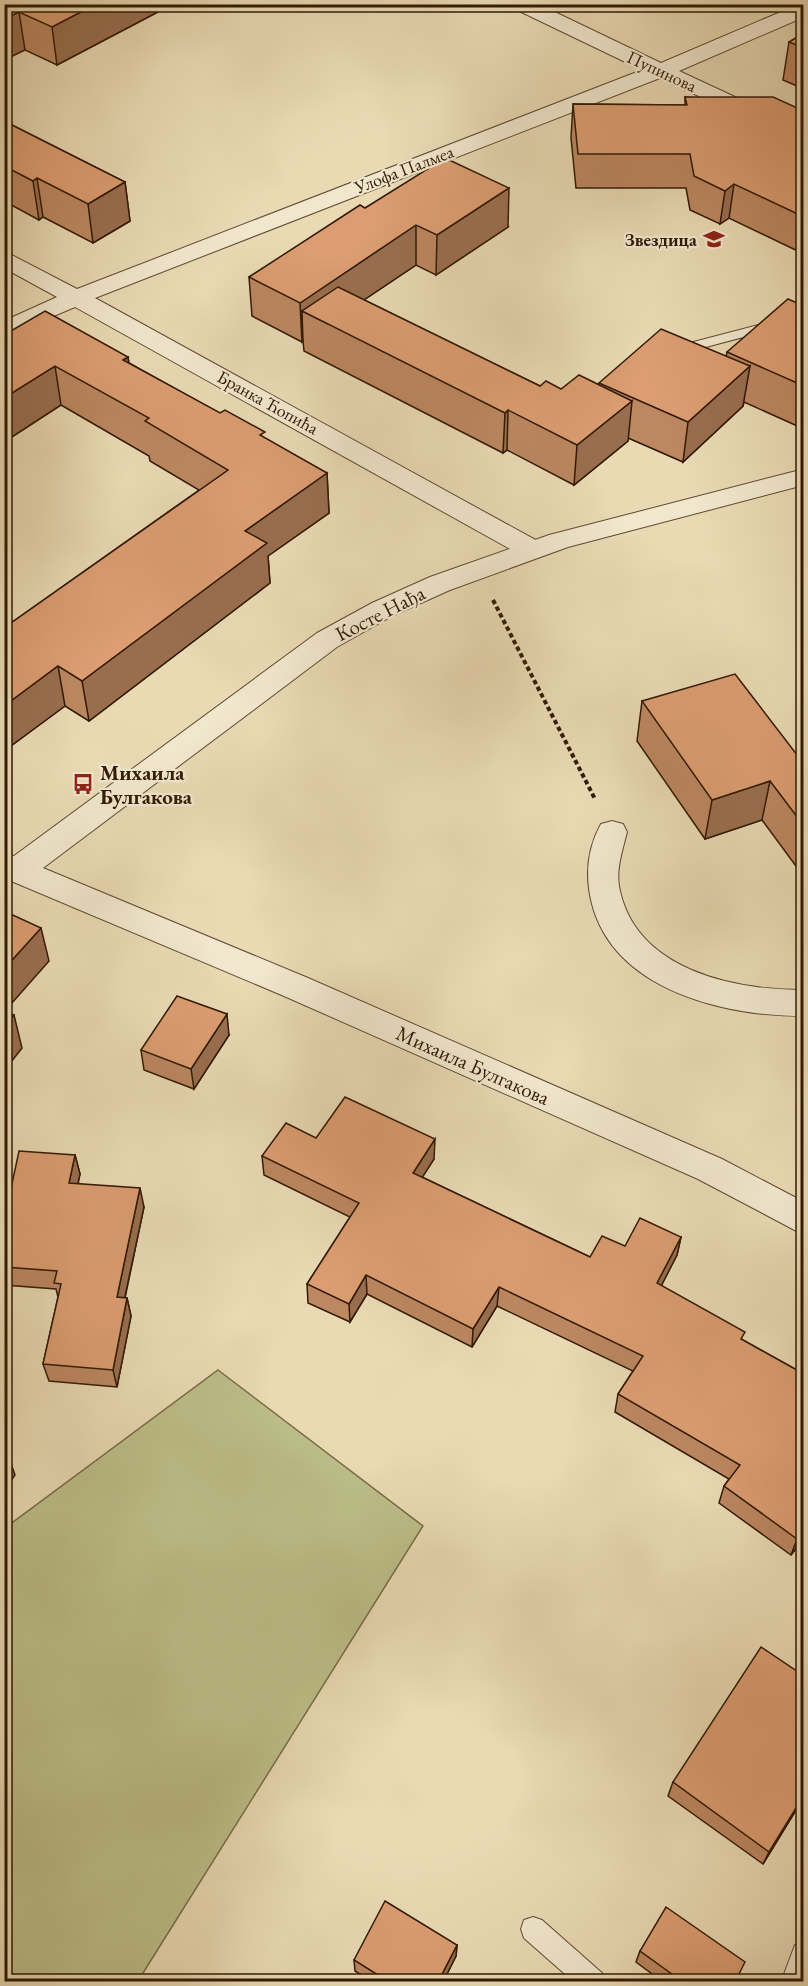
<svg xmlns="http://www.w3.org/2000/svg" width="808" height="1986" font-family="'EB Garamond',serif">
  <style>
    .green { fill: #bcbe89; stroke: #776c47; stroke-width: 1.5 }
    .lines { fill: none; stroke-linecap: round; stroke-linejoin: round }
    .service-casing { stroke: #604a31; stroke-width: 2 }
    .minor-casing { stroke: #604a31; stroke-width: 2 }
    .tertiary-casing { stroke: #604a31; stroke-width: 2 }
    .path { stroke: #321a05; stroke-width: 4; stroke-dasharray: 4.5 3; stroke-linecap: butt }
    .service { fill: #f1e7ce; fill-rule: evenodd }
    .minor { fill: #f1e7ce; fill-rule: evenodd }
    .tertiary { fill: #f1e7ce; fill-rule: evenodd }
    .wall { fill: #bc8761; stroke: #321a05; stroke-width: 1.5 }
    .shaded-wall { fill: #996e4f; stroke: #321a05; stroke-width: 1.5 }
    .building { fill: #db9d71; stroke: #321a05; stroke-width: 1.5 }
    .labels { text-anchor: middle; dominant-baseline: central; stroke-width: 4.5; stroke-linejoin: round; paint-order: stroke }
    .far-street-label { font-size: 18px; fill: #321a05; stroke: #f1e7ce }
    .far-poi-label { font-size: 18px; font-weight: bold; fill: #321a05; stroke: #f1e7ce; text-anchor: end }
    .street-label { font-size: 21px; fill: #321a05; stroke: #f1e7ce }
    .poi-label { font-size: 21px; font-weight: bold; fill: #321a05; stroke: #f1e7ce; text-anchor: start }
  </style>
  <rect width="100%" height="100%" fill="#e9dab4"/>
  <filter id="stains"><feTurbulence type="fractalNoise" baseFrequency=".00333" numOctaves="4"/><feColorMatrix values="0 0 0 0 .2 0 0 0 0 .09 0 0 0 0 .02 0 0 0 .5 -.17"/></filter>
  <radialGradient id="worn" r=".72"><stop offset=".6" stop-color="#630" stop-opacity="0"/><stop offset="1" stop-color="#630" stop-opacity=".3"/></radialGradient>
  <polygon class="green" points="218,1370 423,1526 138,1981 5,1981 5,1528"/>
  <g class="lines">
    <defs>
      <g id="service">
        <polygon points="804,313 804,321 687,352 680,348 682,345"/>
        <polygon points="533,1917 542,1920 602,1973 605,1982 574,1982 524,1938 521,1929 524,1920"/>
        <polygon points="804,1942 804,1982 781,1982 795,1945"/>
      </g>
      <g id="minor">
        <polygon points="510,4 538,4 661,63 797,5 804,4 804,17 679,71 804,129 804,145 660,78 95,298 541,543 545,549 541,555 531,558 521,555 75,307 4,337 4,321 57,297 4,268 4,251 77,289 642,70 513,8"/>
        <path d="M612,821L623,824L627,832C623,849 616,868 619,886C634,970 733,990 804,990V1016C725,1016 615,991 592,904C585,877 587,849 601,824Z"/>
      </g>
      <polygon id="tertiary" points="804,469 804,485 568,547 450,590 392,616 337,647 43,868 308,978 722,1159 804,1202 804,1235 698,1179 284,996 4,878 4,853 14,856 317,633 372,603 430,577 549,535"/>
    </defs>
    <use href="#service" class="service-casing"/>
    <use href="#minor" class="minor-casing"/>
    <use href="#tertiary" class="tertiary-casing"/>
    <polyline class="path" points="493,600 595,799"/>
    <use href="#service" class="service"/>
    <use href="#minor" class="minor"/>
    <use href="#tertiary" class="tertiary"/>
  </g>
  <g class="wall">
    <polygon points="4,4 173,4 57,65 25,50"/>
    <polygon points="804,33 804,89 783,80 789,42"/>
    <polygon points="685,97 804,111 804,254 729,218 720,224 690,210 686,188 576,188 571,138 573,104 685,105"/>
    <polygon points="4,121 125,182 130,221 93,243 43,217 39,220 4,201"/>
    <polygon points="365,208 508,227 436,275 416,265 364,300 540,386 561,389 599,385 599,383 726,357 727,352 804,306 804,429 744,402 743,406 683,462 628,438 628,441 574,485 507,450 503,453 304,351 303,341 302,342 252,316 249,277"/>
    <polygon points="4,335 128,357 129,363 327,473 329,513 268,556 270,583 89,721 65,706 4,751 4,628 199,490 150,461 149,456 61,405 4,442"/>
    <polygon points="642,701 804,764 804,877 762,820 705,839 637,741"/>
    <polygon points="229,1035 194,1089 144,1070 141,1050"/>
    <polygon points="316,1138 434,1159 422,1177 590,1257 625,1246 681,1237 677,1255 661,1286 743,1340 804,1374 804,1538 791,1555 719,1503 724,1486 729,1479 615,1412 618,1394 633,1371 497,1306 472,1347 367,1294 350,1322 308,1303 307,1284 350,1217 264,1175 262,1156"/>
    <polygon points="75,1155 80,1174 78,1183 144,1207 125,1298 127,1298 131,1316 117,1387 49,1381 43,1364 58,1297 56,1289 4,1285 4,1193 10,1193"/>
    <polygon points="804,1676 804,1797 763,1864 668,1796 673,1782"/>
    <polygon points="457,1945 456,1956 443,1982 372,1982 355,1971 354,1960"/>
    <polygon points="640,1951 735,1982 663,1982 636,1962"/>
  </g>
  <g class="shaded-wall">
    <polygon points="96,4 173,4 57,65 52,27"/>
    <polygon points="19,12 25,50 4,60 4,19"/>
    <polygon points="37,178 43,217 39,220 33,181"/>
    <polygon points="125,182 130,221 93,243 88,204"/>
    <polygon points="734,184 729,218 720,224 725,191"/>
    <polygon points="509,188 508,227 436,275 437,235"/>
    <polygon points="416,225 416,265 328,324 302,311 303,341 302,342 300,303"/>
    <polygon points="128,357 133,397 123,360"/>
    <polygon points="55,366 61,405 4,442 4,398"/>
    <polygon points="750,366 743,406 683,462 688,422"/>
    <polygon points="632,401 628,441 574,485 577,445"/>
    <polygon points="508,410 507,450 503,453 505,413"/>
    <polygon points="327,473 329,513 268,556 270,583 89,721 82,681 245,531"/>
    <polygon points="58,666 65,706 4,751 4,706"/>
    <polygon points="770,781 762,820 705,839 712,800"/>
    <polygon points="41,928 49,961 4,1012 4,969"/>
    <polygon points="227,1014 229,1035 194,1089 191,1069"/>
    <polygon points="14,1015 22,1048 4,1071 4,1027"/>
    <polygon points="435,1139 434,1159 413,1192 413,1173"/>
    <polygon points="75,1155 80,1174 74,1202 69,1183"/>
    <polygon points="140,1188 144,1207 121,1315 117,1297"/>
    <polygon points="681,1237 677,1255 653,1302 657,1283"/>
    <polygon points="366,1275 367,1294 350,1322 349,1304"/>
    <polygon points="499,1287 497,1306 472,1347 473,1329"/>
    <polygon points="127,1298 131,1316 117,1387 113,1370"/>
    <polygon points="9,1458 15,1475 4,1492 4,1465"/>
    <polygon points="804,1530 804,1538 791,1555 797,1539"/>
    <polygon points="804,1795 804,1797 763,1864 769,1852"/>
    <polygon points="457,1945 456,1956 443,1982 438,1982"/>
  </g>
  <g class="building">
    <polygon points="4,4 96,4 52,27 19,12 4,19"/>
    <polygon points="804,33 804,48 789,42"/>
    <polygon points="685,97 773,97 804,111 804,217 734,184 725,191 694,176 690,154 578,154 573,104 687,105"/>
    <polygon points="4,121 125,182 88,204 37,178 33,181 4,166"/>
    <polygon points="445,158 509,188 437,235 416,225 300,303 249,277 360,205 365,208"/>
    <polygon points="338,287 540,386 546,381 561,389 579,375 632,401 577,445 508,410 505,413 302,311"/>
    <polygon points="788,299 804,306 804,386 727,352"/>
    <polygon points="45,311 128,357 123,360 220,413 225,410 265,432 260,435 327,473 245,531 267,543 82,681 58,666 4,706 4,628 228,470 145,421 149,418 55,366 4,398 4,335"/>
    <polygon points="661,329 750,366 688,422 599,383"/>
    <polygon points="735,674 804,764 804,826 770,781 712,800 642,701"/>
    <polygon points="4,911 41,928 4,969"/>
    <polygon points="177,996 227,1014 191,1069 141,1050"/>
    <polygon points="4,1011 14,1015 4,1027"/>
    <polygon points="345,1097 435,1139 413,1173 590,1257 602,1236 625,1246 640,1218 681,1237 657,1283 745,1332 741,1339 804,1374 804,1530 797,1539 724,1486 740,1465 618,1394 643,1356 499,1287 473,1329 366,1275 349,1304 307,1284 359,1203 262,1156 286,1123 316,1138"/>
    <polygon points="19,1151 75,1155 69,1183 140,1188 117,1297 127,1298 113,1370 43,1364 61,1284 54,1283 57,1271 4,1267 4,1193 10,1193"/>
    <polygon points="4,1455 9,1458 4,1465"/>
    <polygon points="761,1647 804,1676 804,1795 769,1852 673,1782"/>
    <polygon points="385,1901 457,1945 438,1982 389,1982 354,1960"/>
    <polygon points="666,1907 745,1962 735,1982 683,1982 640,1951"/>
  </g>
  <defs>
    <symbol id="school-bare" viewBox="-9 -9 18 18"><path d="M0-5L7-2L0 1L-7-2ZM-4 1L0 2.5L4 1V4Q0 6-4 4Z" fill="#8f2418" stroke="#f1e7ce" stroke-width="2.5" paint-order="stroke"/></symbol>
    <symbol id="bus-bare" viewBox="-9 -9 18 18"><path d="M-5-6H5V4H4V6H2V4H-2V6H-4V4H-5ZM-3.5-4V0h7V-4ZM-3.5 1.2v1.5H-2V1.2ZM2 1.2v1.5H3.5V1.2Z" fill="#8f2418" stroke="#f1e7ce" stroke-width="2.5" paint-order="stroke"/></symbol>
  </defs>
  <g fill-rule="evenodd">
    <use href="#school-bare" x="699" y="224" width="30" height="30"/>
    <use href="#bus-bare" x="68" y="769" width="30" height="30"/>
  </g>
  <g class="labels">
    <g class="far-street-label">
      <text transform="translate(662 71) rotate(25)">Пупинова</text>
      <text transform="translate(404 169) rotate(-21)">Улофа Палмеа</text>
      <text transform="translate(268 402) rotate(29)">Бранка Ћопића</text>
    </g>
    <g class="far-poi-label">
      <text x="697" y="239">Звездица</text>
    </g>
    <g class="street-label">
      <text transform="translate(380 613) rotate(-27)">Косте Нађа</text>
      <text transform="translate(473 1065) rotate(24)">Михаила Булгакова</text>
    </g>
    <g class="poi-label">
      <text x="100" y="772">Михаила<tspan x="100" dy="24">Булгакова</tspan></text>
    </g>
  </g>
  <rect width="808" height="1986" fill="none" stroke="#e9dab4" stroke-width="24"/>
  <rect x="6" y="6" width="796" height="1974" fill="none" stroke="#321a05" stroke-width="3"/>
  <rect x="12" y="12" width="784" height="1962" fill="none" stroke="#321a05" stroke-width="1.5"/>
  <rect width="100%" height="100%" filter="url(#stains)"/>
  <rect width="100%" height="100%" fill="url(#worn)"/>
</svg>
